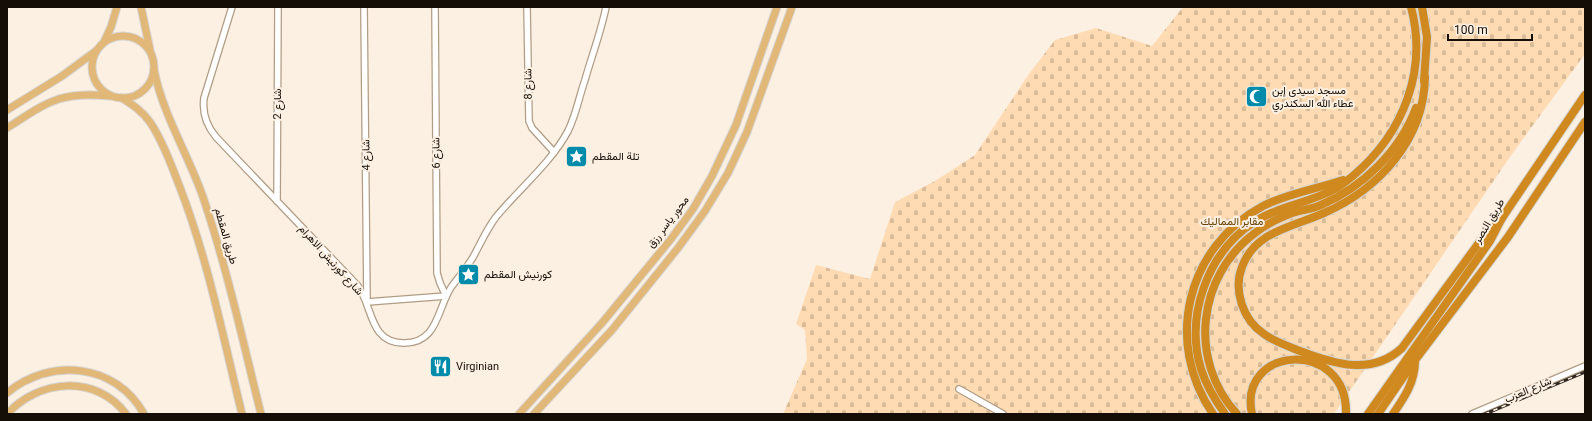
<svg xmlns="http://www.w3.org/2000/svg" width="1592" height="421" font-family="Roboto,Vazirmatn,sans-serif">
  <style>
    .cemetery { fill: url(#cemetery-stones) }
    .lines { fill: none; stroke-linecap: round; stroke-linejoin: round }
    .minor-casing { stroke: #b09d86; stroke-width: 8 }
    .major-casing { stroke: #d5d4d2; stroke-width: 9 }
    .highway-casing { stroke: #d5d4d2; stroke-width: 10 }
    .minor { stroke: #fff; stroke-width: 5.5 }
    .major { stroke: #e2b879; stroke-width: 7 }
    .highway { stroke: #cf891f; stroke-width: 8 }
    .rail-casing { stroke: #312921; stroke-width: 3 }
    .rail { stroke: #fcf0e2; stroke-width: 1.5; stroke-dasharray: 4.5; stroke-linecap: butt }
    .labels { text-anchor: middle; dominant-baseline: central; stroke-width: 4; stroke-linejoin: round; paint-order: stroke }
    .street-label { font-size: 11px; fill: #150e07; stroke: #fcf0e2 }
    .poi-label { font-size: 11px; fill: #150e07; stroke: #fcf0e2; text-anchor: start }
    .park-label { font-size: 11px; fill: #643f03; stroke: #fcf0e2 }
  </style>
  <defs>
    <pattern id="cemetery-stones" width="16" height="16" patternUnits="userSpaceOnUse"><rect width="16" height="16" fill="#ffdbb3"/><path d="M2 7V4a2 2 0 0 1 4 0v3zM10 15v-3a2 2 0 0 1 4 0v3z" fill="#dabb98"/></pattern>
  </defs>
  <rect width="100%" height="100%" fill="#fcf0e2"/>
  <polygon class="cemetery" points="1183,7 1585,7 1585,54 1512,154 1334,414 783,414 807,359 805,330 796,324 816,265 870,279 895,202 935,181 975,155 1029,74 1055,40 1096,28 1152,46"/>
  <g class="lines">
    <defs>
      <g id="minor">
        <path d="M232,7L204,98C202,113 206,125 216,137L358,286C373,307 369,342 403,343C439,344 437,307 452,286C459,277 466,268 472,259C480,245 486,230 496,217C519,189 551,163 568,131C576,115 579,97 585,80C592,55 601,32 606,7"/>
        <polyline points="364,7 367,302 446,296 440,283 437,273 435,7"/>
        <polyline points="527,7 529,121 532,128 554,152"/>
        <polyline points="277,201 278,7"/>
        <polyline points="959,389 1003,414"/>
        <polyline points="1472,414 1585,366"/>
      </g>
      <g id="major">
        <polyline points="141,7 150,50"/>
        <circle cx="123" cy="67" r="31"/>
        <polyline points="104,42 111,27 117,7"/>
        <path d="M154,70C163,115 188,154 203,197C227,268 243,342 261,414"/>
        <path d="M122,98C133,105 142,111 150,122C162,140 171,164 179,185C208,259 223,337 242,414"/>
        <polyline points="7,110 62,76 96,51"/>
        <path d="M7,128C48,102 59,91 110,96"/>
        <path d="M7,393C50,357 116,363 144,414"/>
        <path d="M7,414C39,379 96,374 126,414"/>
        <polyline points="519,414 602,323 671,239 693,209 712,176 736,125 777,7"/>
        <polyline points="534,414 612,330 678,248 705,211 728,173 747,132 792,7"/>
      </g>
      <g id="highway">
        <polyline points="1422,7 1427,37 1424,81"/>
        <path d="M1425,77C1424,140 1379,189 1324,213C1293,227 1255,231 1242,267C1233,291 1243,320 1264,334C1275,342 1288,346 1300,351C1334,364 1372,376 1402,348L1484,236L1502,218"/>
        <path d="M1213,414C1164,343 1186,247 1263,206C1288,193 1317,189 1343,180"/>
        <path d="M1225,414C1215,400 1206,385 1201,369C1185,316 1207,253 1254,222C1279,206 1309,203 1335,189C1342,185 1348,180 1354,175C1403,133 1428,71 1411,7"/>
        <path d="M1237,414C1188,361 1197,276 1255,233C1266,224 1279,218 1292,213C1302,210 1312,209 1321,205C1363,187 1400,151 1416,108"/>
        <path d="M1252,414C1237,345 1348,338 1346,414"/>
        <polyline points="1368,414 1490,241 1502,218 1585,95"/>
        <polyline points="1378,414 1415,360 1508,237 1585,122"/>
        <path d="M1393,414C1404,398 1415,382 1415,361"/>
      </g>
    </defs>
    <use href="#minor" class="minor-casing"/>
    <use href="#major" class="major-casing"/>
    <use href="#highway" class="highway-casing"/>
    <use href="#minor" class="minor"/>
    <use href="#major" class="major"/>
    <use href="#highway" class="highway"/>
    <defs>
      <polyline id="rail" points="1485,414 1585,372"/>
    </defs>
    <use href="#rail" class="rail-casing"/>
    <use href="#rail" class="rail"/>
  </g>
  <defs>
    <symbol id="mosque-square" viewBox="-11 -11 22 22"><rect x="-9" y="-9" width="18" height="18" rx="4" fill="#008baa" stroke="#fcf0e2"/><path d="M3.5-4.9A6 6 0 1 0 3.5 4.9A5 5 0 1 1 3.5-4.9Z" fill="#fff"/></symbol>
    <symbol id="sight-square" viewBox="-11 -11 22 22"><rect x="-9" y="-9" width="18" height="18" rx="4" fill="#008baa" stroke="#fcf0e2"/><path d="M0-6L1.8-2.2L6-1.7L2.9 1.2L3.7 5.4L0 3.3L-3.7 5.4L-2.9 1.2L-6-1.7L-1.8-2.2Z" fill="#fff"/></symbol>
    <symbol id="restaurant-square" viewBox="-11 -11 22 22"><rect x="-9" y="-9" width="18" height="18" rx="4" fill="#008baa" stroke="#fcf0e2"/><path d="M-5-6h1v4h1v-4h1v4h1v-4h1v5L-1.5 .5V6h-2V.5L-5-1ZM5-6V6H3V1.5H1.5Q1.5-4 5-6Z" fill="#fff"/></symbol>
  </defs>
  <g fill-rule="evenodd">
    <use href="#mosque-square" x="1244" y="84" width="25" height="25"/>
    <use href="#sight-square" x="564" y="144" width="25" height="25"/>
    <use href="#sight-square" x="456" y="262" width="25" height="25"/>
    <use href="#restaurant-square" x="428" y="354" width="25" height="25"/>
  </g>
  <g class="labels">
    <g class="street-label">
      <text transform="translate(528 84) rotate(-91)">شارع 8</text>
      <text transform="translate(277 104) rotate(-90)">شارع 2</text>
      <text transform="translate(436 153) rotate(-91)">شارع 6</text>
      <text transform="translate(366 155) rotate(-91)">شارع 4</text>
      <text transform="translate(1489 221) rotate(-59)">طريق النصر</text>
      <text transform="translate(668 222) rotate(-53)">محور ياسر رزق</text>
      <text transform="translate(226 236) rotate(74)">طريق المقطم</text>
      <text transform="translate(331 260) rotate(48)">شارع كورنيش الاهرام</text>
      <text transform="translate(1528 390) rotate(-23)">شارع العزب</text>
    </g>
    <g class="poi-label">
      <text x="1272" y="90">مسجد سيدى إبن<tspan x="1272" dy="13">عطاء الله السكندري</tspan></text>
      <text x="592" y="156">تلة المقطم</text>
      <text x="484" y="274">كورنيش المقطم</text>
      <text x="456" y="366">Virginian</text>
    </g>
    <g class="park-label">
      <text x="1232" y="221">مقابر المماليك</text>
    </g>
  </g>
  <rect width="1592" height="421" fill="none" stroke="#150e07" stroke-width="16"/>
  <path d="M1448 34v6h84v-6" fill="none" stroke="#150e07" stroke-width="2"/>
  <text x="1454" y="34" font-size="12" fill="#150e07" stroke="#fcf0e2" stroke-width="3" paint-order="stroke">100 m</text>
</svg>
